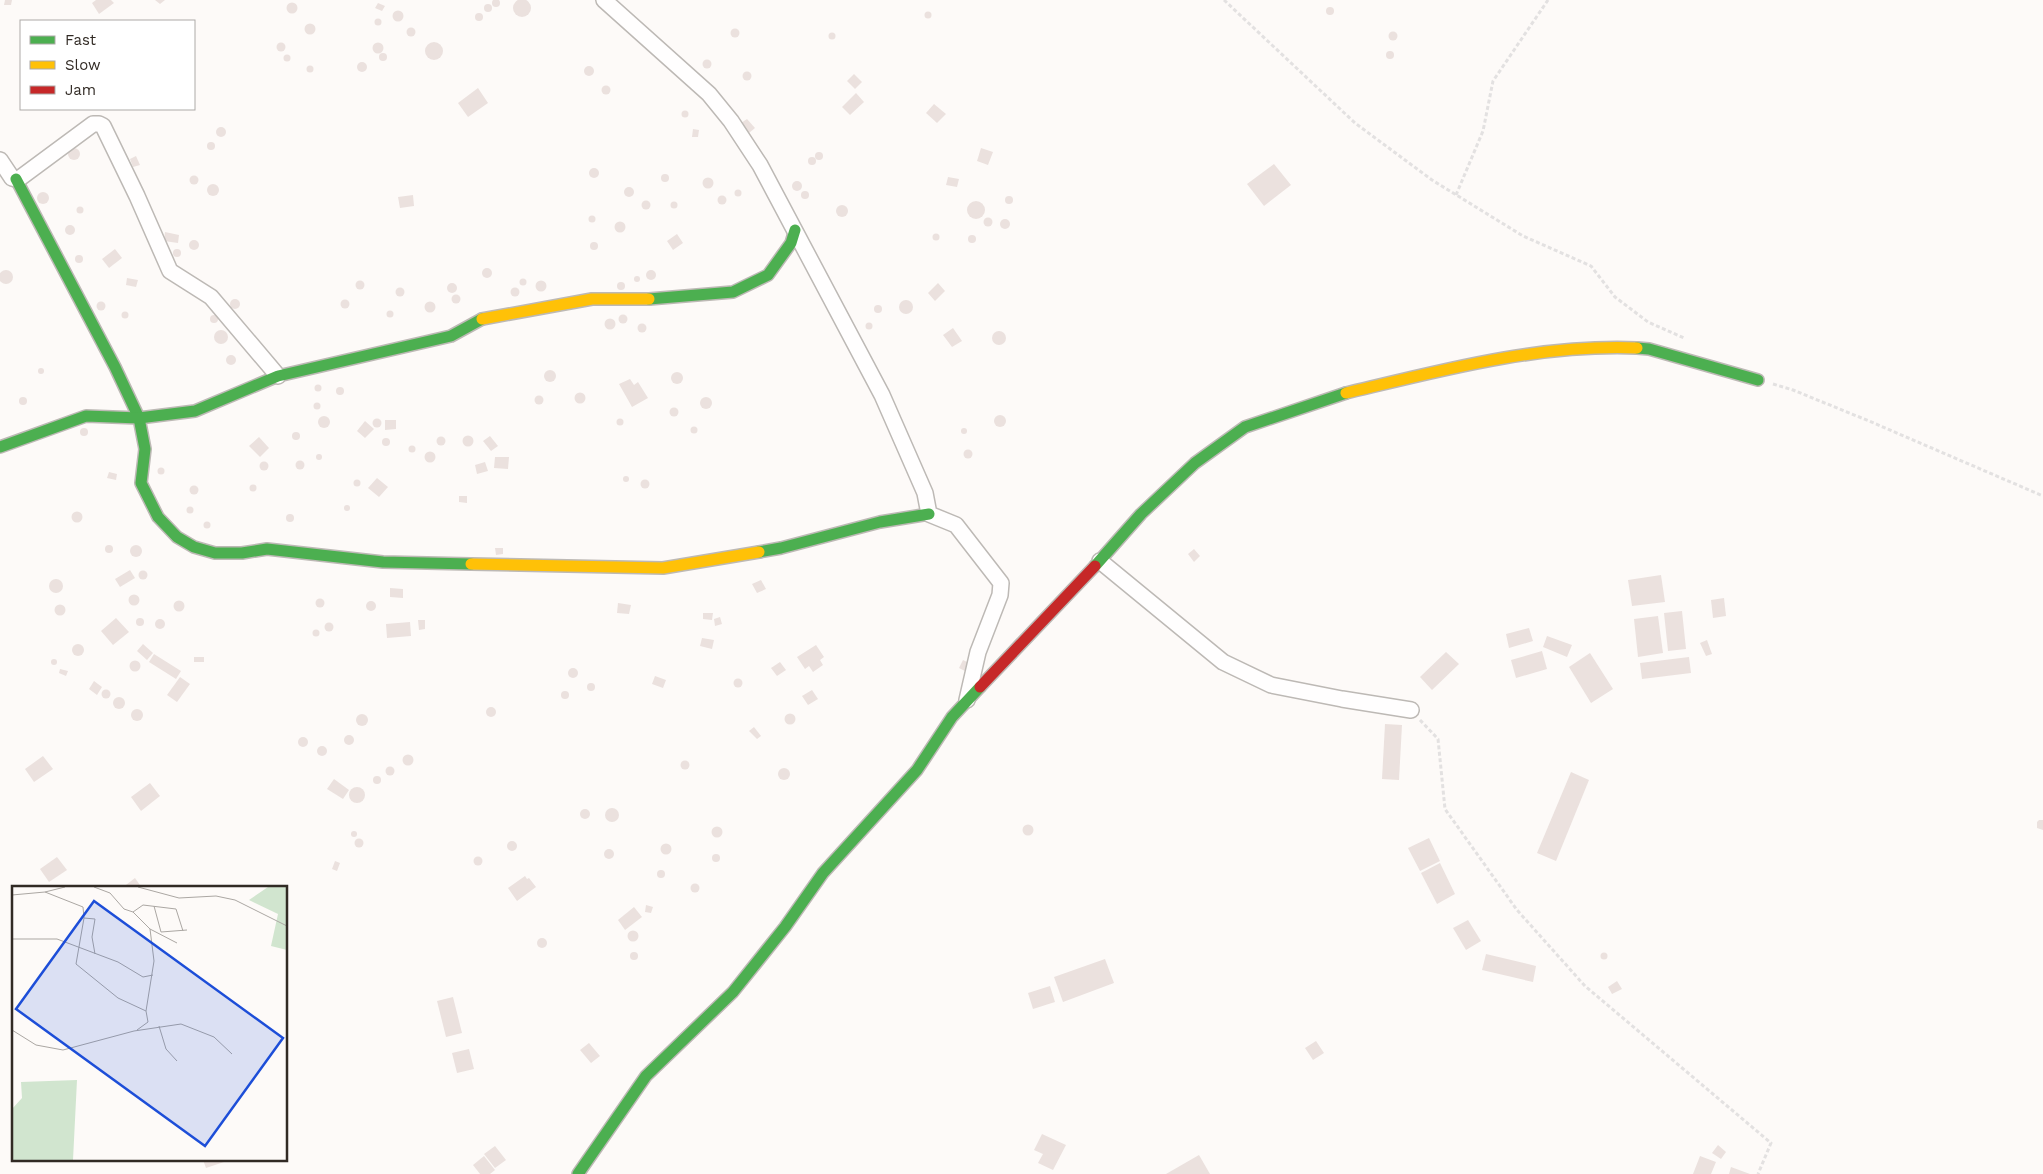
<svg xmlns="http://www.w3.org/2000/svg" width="2043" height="1174" font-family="'Work Sans',sans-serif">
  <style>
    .building { fill: #ebe1de }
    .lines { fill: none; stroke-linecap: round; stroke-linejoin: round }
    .street-casing { stroke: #bdb9b5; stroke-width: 18 }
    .fast-casing { stroke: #bdb9b5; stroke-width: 14 }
    .slow-casing { stroke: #bdb9b5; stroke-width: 14 }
    .jam-casing { stroke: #bdb9b5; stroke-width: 14 }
    .path { stroke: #e3e1e1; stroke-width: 3; stroke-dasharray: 4 2.5; stroke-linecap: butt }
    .street { stroke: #fffefe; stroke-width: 15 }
    .fast { stroke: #4caf50; stroke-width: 11 }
    .slow { stroke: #ffc107; stroke-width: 11 }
    .jam { stroke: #c62828; stroke-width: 11 }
    .inset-road { fill: none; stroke: #aba7a3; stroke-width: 1 }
    .view { fill: #1d4ed8; fill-opacity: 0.15; stroke: #1d4ed8; stroke-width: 2.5 }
    .inset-edge { fill: none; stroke: #312a24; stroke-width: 2.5 }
  </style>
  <rect width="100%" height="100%" fill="#fdfaf8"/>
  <g class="building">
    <circle cx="496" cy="3" r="4"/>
    <circle cx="522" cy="8" r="9"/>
    <polygon points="5,0 12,0 11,5 4,5"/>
    <polygon points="96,0 111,0 114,3 99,14 92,3"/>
    <polygon points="155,0 165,0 160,4"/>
    <circle cx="292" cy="8" r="5.5"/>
    <polygon points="378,3 385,6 382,11 375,8"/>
    <circle cx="488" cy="8" r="4"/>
    <circle cx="1330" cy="11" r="4"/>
    <circle cx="398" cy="16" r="5.5"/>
    <circle cx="928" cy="15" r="3.5"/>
    <circle cx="479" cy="17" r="4"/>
    <circle cx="378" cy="22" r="3.5"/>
    <circle cx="310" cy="29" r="5.5"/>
    <circle cx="411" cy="32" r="4.5"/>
    <circle cx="735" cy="33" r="4.5"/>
    <circle cx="1393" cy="36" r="4.5"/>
    <circle cx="832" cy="36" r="3.5"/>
    <circle cx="434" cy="51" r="9"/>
    <circle cx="378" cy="48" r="5.5"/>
    <circle cx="281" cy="47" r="4.5"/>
    <circle cx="1390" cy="55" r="4"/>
    <circle cx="383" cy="57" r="4"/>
    <circle cx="287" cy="58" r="3.5"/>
    <circle cx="707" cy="64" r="4.5"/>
    <circle cx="362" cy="67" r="5"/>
    <circle cx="310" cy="69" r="3.5"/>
    <circle cx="589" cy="71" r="5"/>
    <circle cx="747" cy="76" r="4.5"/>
    <polygon points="854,74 862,82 855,89 847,81"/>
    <circle cx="606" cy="90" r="4.5"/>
    <polygon points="478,88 488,103 468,117 458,103"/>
    <polygon points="856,93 864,102 850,115 842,107"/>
    <polygon points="934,104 946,114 937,123 926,113"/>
    <circle cx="685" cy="114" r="3.5"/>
    <polygon points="747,119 755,128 749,133 741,123"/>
    <circle cx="221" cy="132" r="5"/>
    <polygon points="693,129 699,130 698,137 692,137"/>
    <circle cx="211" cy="146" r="4"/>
    <circle cx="74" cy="154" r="6"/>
    <polygon points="981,148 993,152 988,165 977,161"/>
    <circle cx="819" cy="156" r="4"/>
    <polygon points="136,156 140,165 133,167 130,159"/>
    <circle cx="812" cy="161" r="4"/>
    <polygon points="1274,164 1291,185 1264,206 1247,184"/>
    <circle cx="594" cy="173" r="5"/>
    <circle cx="665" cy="178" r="4"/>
    <circle cx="194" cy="180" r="4.5"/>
    <polygon points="948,177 959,179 957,187 946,185"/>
    <circle cx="708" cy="183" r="5.5"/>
    <circle cx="797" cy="186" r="5"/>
    <circle cx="213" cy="190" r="6"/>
    <circle cx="629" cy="192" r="5"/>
    <circle cx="738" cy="193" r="3.5"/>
    <circle cx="805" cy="195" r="4"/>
    <circle cx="43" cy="198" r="6"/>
    <polygon points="413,195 414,206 400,208 398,197"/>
    <circle cx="722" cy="200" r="4.5"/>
    <circle cx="1009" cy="200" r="4"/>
    <circle cx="646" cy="205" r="4.5"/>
    <circle cx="976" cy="210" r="9"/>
    <circle cx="674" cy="205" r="3.5"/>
    <circle cx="842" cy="211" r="6"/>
    <circle cx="80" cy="210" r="3.5"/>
    <circle cx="592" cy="219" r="3.5"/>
    <circle cx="988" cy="222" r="4.5"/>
    <circle cx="1005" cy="224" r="5"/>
    <circle cx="620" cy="227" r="5.5"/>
    <circle cx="70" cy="230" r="5"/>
    <polygon points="165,232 179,235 178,243 164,241"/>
    <circle cx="936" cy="237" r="3.5"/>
    <polygon points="677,234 683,243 673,250 667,241"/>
    <circle cx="972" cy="239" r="4"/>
    <circle cx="194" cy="245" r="5"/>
    <circle cx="594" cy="246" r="4"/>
    <circle cx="177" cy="253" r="4"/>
    <polygon points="115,249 122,258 109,268 102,259"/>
    <circle cx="79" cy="259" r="4"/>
    <circle cx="487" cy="273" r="5"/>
    <circle cx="651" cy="275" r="5"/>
    <circle cx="6" cy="277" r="7"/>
    <circle cx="637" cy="279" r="3"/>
    <polygon points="127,278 138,280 136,287 126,285"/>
    <circle cx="523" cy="282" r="3.5"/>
    <circle cx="360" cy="285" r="4.5"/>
    <circle cx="541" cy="286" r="5.5"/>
    <circle cx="621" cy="286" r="4"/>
    <polygon points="938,283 945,291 935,301 928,293"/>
    <circle cx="452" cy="288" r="5"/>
    <circle cx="400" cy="292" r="4.5"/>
    <circle cx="515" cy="292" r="4.5"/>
    <circle cx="456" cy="299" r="4.5"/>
    <circle cx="235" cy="304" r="5"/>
    <circle cx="345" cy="304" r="4.5"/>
    <circle cx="906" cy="307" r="7"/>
    <circle cx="430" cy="307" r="5.5"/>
    <circle cx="101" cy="306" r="4.5"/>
    <circle cx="878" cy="309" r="4"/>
    <circle cx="390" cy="314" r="3.5"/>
    <circle cx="125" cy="315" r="3.5"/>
    <circle cx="623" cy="319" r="4.5"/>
    <circle cx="214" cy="319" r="4"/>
    <circle cx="610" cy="324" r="5.5"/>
    <circle cx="869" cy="326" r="3.5"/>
    <circle cx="642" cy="328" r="4.5"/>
    <polygon points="953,328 962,341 952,347 943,335"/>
    <circle cx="221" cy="337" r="7"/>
    <circle cx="999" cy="338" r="7"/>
    <circle cx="231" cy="360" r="5"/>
    <circle cx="41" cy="371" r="3"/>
    <circle cx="550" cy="376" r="6"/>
    <circle cx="677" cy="378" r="6"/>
    <polygon points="630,379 634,385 638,382 648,398 632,407 619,384"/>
    <circle cx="318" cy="388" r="3.5"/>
    <circle cx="340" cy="391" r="4"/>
    <circle cx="580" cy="398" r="5.5"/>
    <circle cx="539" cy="400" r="4.5"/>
    <circle cx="706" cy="403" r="6"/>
    <circle cx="23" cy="401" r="4"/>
    <circle cx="317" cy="406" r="3.5"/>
    <circle cx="674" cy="412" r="4.5"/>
    <circle cx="1000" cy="421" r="6"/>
    <circle cx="324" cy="422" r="6"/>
    <circle cx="620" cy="422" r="3.5"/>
    <circle cx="377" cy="423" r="4.5"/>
    <polygon points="385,420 396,420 396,429 385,430"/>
    <polygon points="365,421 374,429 365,438 357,431"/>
    <circle cx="694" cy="430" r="3.5"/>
    <circle cx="84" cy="432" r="4"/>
    <circle cx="964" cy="431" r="3"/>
    <circle cx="296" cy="436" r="4"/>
    <circle cx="468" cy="441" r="5.5"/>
    <polygon points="490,436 498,446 491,451 483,441"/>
    <circle cx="441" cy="441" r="4.5"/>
    <polygon points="259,437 269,448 260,457 249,446"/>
    <circle cx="386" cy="442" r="4"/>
    <circle cx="412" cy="449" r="3.5"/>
    <circle cx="968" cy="454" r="4.5"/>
    <circle cx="430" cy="457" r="5.5"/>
    <circle cx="319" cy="457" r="3"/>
    <polygon points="495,457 509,457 508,469 494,468"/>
    <circle cx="300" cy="465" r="4.5"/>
    <circle cx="264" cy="466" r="4.5"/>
    <polygon points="485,462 488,471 477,474 475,465"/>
    <circle cx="161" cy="471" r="3.5"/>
    <polygon points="109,472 117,474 116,480 107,478"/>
    <circle cx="626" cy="479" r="3"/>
    <polygon points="377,478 388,487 379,497 368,488"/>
    <circle cx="357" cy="483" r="3.5"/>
    <circle cx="645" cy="484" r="4.5"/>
    <circle cx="253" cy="488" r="3.5"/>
    <circle cx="194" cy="490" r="4.5"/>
    <polygon points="459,496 467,496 467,503 459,502"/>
    <circle cx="347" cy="508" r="3"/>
    <circle cx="190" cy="510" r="3.5"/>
    <circle cx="77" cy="517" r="5.5"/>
    <circle cx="290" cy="518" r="4"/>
    <circle cx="207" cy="525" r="3.5"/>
    <circle cx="136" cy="551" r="6"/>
    <circle cx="109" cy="549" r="4"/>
    <polygon points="495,548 503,548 503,554 496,555"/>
    <polygon points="1194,549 1200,556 1194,562 1188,554"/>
    <polygon points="130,570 135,578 120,587 115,579"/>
    <circle cx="143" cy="575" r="4.5"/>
    <polygon points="1661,575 1665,602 1632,606 1628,580"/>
    <circle cx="56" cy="586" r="7"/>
    <polygon points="761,580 766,589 757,593 752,584"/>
    <polygon points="390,588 403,589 403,598 390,597"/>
    <circle cx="134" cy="600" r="5.5"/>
    <polygon points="1724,598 1726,616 1713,618 1711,600"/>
    <circle cx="320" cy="603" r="4.5"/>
    <circle cx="179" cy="606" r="5.5"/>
    <circle cx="371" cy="606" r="5"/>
    <polygon points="618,603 631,605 629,614 617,613"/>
    <circle cx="60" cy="610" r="5.5"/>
    <polygon points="1682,611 1686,649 1668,651 1664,613"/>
    <polygon points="703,613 713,613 712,620 703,619"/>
    <polygon points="1658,616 1663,653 1638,657 1634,619"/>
    <polygon points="720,617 722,624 715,626 714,619"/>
    <polygon points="116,618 129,632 113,645 101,631"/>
    <circle cx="140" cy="622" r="4"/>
    <circle cx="160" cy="624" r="5"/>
    <polygon points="418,620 425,620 425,629 419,630"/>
    <polygon points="410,622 411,636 387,638 386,624"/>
    <circle cx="329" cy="627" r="4.5"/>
    <polygon points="1529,628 1533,641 1509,648 1506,634"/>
    <circle cx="316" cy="633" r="3.5"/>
    <polygon points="1547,636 1572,645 1567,657 1543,647"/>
    <polygon points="702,638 714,640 712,649 700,646"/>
    <polygon points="1707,640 1712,654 1706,656 1700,643"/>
    <polygon points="143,644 153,653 147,660 137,651"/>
    <circle cx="78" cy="650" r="6"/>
    <polygon points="816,645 824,657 820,660 823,665 813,672 809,666 805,669 797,657"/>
    <polygon points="1542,651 1547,669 1516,678 1511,660"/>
    <polygon points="1446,652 1459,664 1432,690 1420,677"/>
    <polygon points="1590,653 1613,689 1591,703 1569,667"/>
    <polygon points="154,654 181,671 176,679 149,662"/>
    <rect x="194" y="657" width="10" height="5"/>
    <polygon points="1689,657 1691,673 1642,679 1640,663"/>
    <circle cx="54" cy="662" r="3"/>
    <polygon points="963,660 969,663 965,671 959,668"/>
    <circle cx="135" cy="666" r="5.5"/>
    <polygon points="780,662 786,670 777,676 771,668"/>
    <circle cx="573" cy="673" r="5"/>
    <polygon points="60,669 68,671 66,676 59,673"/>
    <polygon points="655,676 666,680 663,688 652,684"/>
    <polygon points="180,677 190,684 177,702 167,695"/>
    <circle cx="738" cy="683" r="4.5"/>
    <polygon points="94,681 102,687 97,695 89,689"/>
    <circle cx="591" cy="687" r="4"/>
    <circle cx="106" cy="694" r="4.5"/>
    <polygon points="812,690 818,699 808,705 802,696"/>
    <circle cx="565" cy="695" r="4"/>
    <circle cx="119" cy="703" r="6"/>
    <circle cx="491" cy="712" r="5"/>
    <circle cx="137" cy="715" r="6"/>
    <circle cx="790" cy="719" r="5.5"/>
    <circle cx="362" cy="720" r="6"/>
    <polygon points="1385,724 1402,725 1399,780 1382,779"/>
    <polygon points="754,727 761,736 757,739 749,731"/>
    <circle cx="349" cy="740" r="5"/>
    <circle cx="303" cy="742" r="5"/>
    <circle cx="322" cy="751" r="5"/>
    <circle cx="408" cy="760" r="5.5"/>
    <polygon points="43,756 53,769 34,782 25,769"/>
    <circle cx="685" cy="765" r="4.5"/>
    <circle cx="390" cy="771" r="4.5"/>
    <circle cx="784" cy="774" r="6"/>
    <polygon points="1571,772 1589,780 1556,861 1537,853"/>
    <circle cx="377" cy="780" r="4"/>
    <polygon points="334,779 349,790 343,799 327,789"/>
    <polygon points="150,783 160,796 141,811 131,797"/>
    <circle cx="357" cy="795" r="8"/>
    <circle cx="612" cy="815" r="7"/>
    <circle cx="585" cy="814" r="5"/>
    <polygon points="2039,820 2043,820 2043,830 2037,828 2037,822"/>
    <circle cx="1028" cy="830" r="5.5"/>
    <circle cx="717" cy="832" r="5.5"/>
    <circle cx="354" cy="834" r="3"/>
    <polygon points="1429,838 1440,861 1420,871 1408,848"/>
    <circle cx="359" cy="843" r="4.5"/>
    <circle cx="512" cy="846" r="5"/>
    <circle cx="666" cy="849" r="5.5"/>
    <circle cx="609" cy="854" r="5"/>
    <circle cx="716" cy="858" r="4"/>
    <circle cx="478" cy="861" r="4.5"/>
    <polygon points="57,857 67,870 49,882 40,869"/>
    <polygon points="335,861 340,863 337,871 332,869"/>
    <polygon points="1440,863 1455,894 1437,904 1421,873"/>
    <circle cx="661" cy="874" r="4"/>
    <polygon points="525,876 527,879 529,878 536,887 517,901 508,888"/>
    <polygon points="135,878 142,888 122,888"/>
    <circle cx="695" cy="888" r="4.5"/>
    <polygon points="646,905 653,907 651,913 645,912"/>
    <polygon points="634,907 642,917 625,930 618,920"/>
    <polygon points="1468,920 1481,941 1466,950 1453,928"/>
    <circle cx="633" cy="936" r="5.5"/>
    <circle cx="542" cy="943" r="5"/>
    <circle cx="634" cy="956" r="4"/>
    <circle cx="1604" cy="956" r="3.5"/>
    <polygon points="1486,954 1536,966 1533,982 1482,970"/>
    <polygon points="1105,959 1114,983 1063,1002 1054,977"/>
    <polygon points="1617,981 1622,989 1612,994 1608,987"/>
    <polygon points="1050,986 1055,1002 1033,1009 1028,993"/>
    <polygon points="453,997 462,1033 446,1037 437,1001"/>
    <polygon points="1316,1041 1324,1053 1313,1060 1305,1048"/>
    <polygon points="589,1043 600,1056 591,1063 580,1050"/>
    <polygon points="469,1049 474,1069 457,1073 452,1053"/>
    <polygon points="1042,1134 1066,1145 1053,1170 1038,1163 1043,1154 1034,1150"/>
    <polygon points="1718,1145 1726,1152 1721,1159 1712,1153"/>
    <polygon points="495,1146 506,1160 495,1168 484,1154"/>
    <polygon points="1199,1155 1210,1174 1166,1174"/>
    <polygon points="484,1156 495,1170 490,1174 480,1174 473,1165"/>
    <polygon points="1700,1156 1716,1162 1711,1174 1693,1174"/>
    <polygon points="203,1160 227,1160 227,1161 206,1168"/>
    <polygon points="1731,1167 1750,1174 1729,1174"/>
  </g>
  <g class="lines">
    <defs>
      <g id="street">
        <polyline points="604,0 709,94 731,121 760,165 882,395 925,493 929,514 956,525 1001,583 1000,595 978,652 967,700"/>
        <polyline points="0,160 12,178 16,179 20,178 93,124 99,124 103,126 137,196 170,271 211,297 278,376"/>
        <polyline points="1100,561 1223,662 1271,685 1342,699 1411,710"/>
      </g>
      <g id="fast">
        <polyline points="16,179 115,367 139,418 145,449 141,483 158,517 177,537 194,547 215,553 242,553 267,549 383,562 471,564"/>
        <polyline points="649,299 733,292 768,275 791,243 795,230"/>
        <polyline points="1637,348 1649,349 1758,380"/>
        <polyline points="0,447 86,416 139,418 195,411 278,376 451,336 482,319"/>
        <polyline points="759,552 781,548 880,522 929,514"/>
        <polyline points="1095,566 1141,514 1195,463 1245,427 1346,393"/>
        <polyline points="578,1174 646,1076 733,992 785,927 823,873 917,770 952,717 980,687"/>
      </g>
      <g id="slow">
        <polyline points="482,319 592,299 649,299"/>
        <path d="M1346,393C1442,370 1538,344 1637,348"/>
        <polyline points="471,564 663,568 759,552"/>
      </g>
      <polyline id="jam" points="980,687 1095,566"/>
    </defs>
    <use href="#street" class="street-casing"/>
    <use href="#fast" class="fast-casing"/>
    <use href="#slow" class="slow-casing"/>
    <use href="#jam" class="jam-casing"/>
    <g class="path">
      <polyline points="1224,0 1355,123 1432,180 1523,236 1591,266 1615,297 1648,322 1684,338"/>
      <polyline points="1456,195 1483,131 1493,81 1548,0"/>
      <polyline points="1773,384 1793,390 1869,421 2043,496"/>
      <polyline points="1420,720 1438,739 1445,809 1517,910 1585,986 1771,1143 1758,1174"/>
    </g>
    <use href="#street" class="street"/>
    <use href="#fast" class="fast"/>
    <use href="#slow" class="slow"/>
    <use href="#jam" class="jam"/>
  </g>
  <g transform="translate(12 886)">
    <rect width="275" height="275" fill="#fdfaf8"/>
    <path d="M256,1H275V64L259,60L266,28L237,14ZM65,194L61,274H0V223L10,212L9,196Z" fill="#d1e5cf"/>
    <path class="inset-road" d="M82,1L98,7L112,23L121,26L138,43L165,57M126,1L167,12L204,10L223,14L275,40M33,6L71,21L72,32L83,33L80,51L83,68M0,9L33,6L53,1M142,20L149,46L175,44M121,26L131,19L164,23L171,45M72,32L64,78L106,112L134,125M0,53H45L106,76L131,91L141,89M147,140L154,163L165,175M0,144L24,159L51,164L122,145L169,138L202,151L220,168M125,144L136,136L134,125L142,75L138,43"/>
    <path class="view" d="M82,15L271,152L193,260L4,123Z"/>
    <rect width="275" height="275" class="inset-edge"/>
  </g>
  <rect x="20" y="20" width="175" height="90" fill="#ffffff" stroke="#adaaa7"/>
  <rect x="30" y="36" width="25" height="8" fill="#4caf50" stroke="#adaaa7"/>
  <text x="65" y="45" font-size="15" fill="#312a24">Fast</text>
  <rect x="30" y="61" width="25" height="8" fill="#ffc107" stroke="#adaaa7"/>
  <text x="65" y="70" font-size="15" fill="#312a24">Slow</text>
  <rect x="30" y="86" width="25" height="8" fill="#c62828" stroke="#adaaa7"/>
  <text x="65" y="95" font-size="15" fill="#312a24">Jam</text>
</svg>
